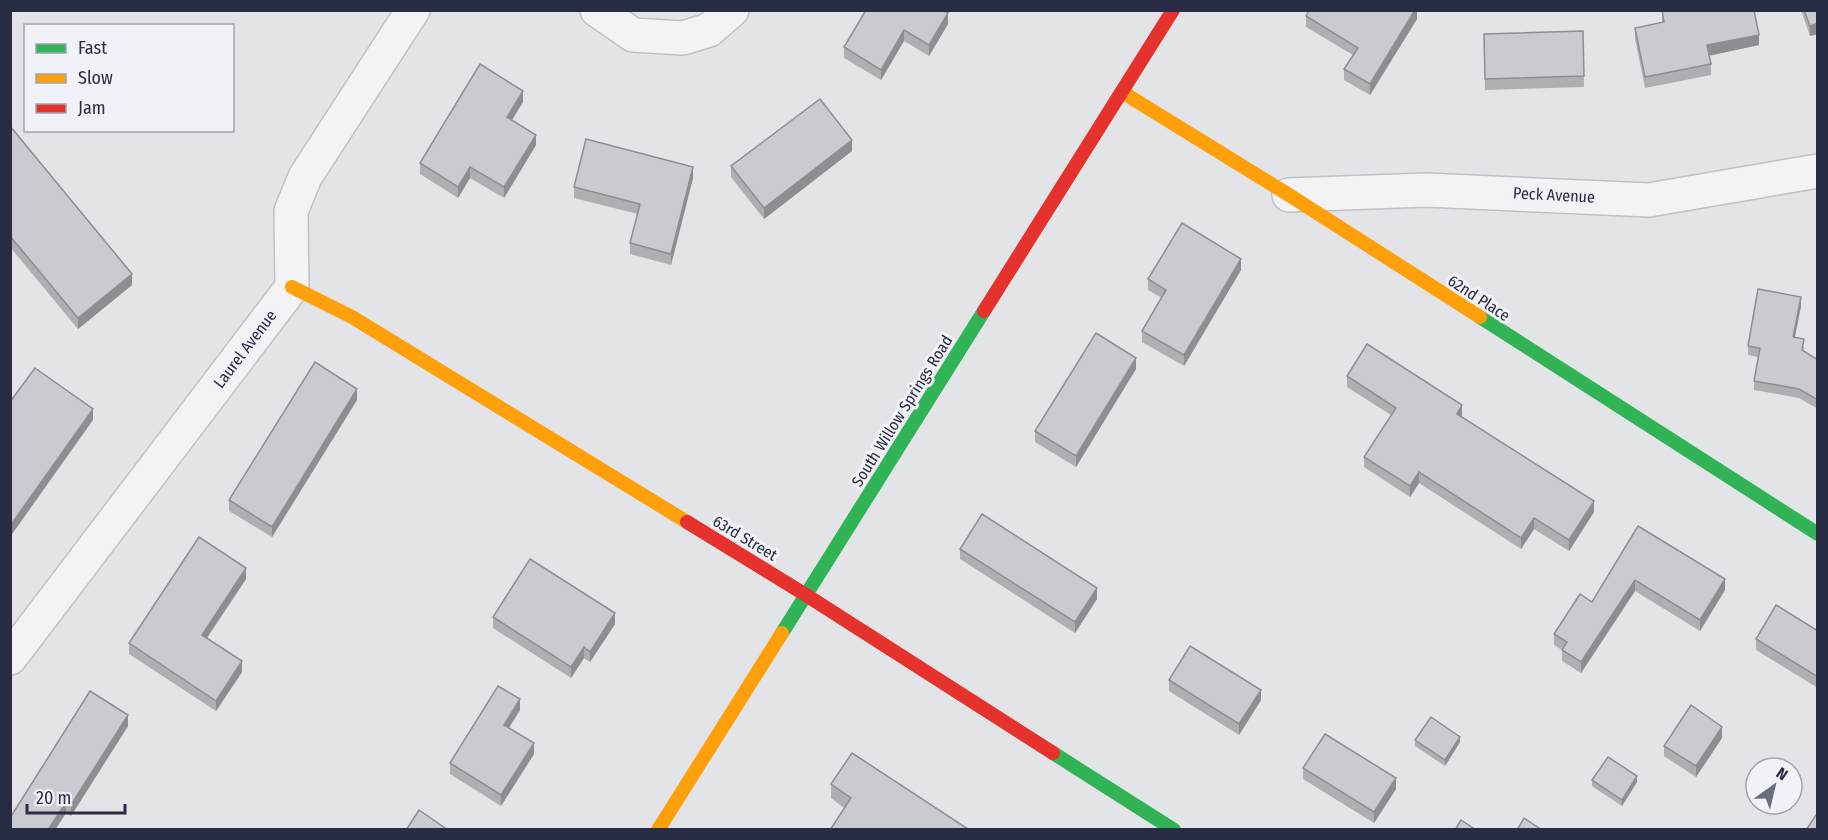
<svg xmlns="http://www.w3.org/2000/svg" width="1828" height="840" font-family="'Fira Sans Condensed',sans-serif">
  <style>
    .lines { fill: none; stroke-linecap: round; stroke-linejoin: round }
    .street-casing { stroke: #c0c1c6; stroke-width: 36 }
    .street { stroke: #f2f3f5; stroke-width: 33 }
    .fast { stroke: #30b455; stroke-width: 14 }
    .slow { stroke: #ff9f0a; stroke-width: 14 }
    .jam { stroke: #e5322d; stroke-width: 14 }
    .wall { fill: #aeafb3 }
    .shaded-wall { fill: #8d8e92 }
    .building { fill: #cacbd0; stroke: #8d8e92; stroke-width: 1.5 }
    .labels { text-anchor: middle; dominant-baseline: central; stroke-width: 6; stroke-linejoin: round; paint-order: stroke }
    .street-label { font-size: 16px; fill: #282d43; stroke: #f1f2f8 }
  </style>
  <rect width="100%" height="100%" fill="#e3e4e8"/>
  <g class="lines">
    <defs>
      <g id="street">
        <polyline points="597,10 633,35 683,38 709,30 732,10"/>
        <polyline points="1289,195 1426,190 1649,200 1818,171"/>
        <polyline points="10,658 292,287 291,211 305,177 413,10"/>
      </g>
    </defs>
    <use href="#street" class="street-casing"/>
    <use href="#street" class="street"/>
    <g class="fast">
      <polyline points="1480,317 1818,534"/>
      <polyline points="782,633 984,311"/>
      <polyline points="1053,753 1174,830"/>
    </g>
    <g class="slow">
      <polyline points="1122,92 1289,195 1480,317"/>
      <polyline points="292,287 352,317 687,522"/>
      <polyline points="658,830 782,633"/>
    </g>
    <g class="jam">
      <polyline points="984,311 1173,10"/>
      <polyline points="687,522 806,595 1053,753"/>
    </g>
  </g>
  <g class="wall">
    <polygon points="866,10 948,24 929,56 904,41 881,80 844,58 844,47"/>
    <polygon points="1417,10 1417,19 1370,95 1344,80 1344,69 1353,55 1306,27 1306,16"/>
    <polygon points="1662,10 1759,45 1709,56 1711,64 1711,75 1645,88 1635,39 1635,28 1662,22"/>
    <polygon points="1801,10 1818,10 1818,34 1810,36"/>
    <polygon points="1583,31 1584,87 1485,90 1484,34"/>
    <polygon points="523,102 512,120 536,145 504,198 470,178 458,198 420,174 420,163"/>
    <polygon points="10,126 132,285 78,329 10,247"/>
    <polygon points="852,151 764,219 731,177 731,166"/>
    <polygon points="693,178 671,265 630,254 630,243 638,214 574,198 574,187"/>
    <polygon points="1241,270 1184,366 1142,342 1142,331 1162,298 1148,290 1148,279"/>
    <polygon points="1801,306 1795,337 1804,348 1803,351 1818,360 1818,409 1799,398 1754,390 1754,381 1758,357 1748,355 1748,346"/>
    <polygon points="1136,369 1076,467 1035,442 1035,431"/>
    <polygon points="1347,376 1462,416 1462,417 1594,512 1569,551 1534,529 1521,549 1419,483 1410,497 1364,467 1364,457 1391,415 1347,387"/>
    <polygon points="357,400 272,537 229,511 229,500"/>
    <polygon points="1638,526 1725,590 1700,631 1635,591 1581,673 1562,661 1562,650 1554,645 1554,634 1592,602"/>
    <polygon points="960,549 1097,599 1075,633 960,559"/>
    <polygon points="246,579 207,638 242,672 216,711 129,654 129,643"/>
    <polygon points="493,617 615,624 590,662 584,658 571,678 493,628"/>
    <polygon points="1818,631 1818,688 1756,650 1756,639"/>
    <polygon points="1169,680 1261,700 1239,735 1169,691"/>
    <polygon points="90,691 128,726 71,816 66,813 55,830"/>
    <polygon points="520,710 509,728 534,754 501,806 450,774 450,763"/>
    <polygon points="1722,738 1696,777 1664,756 1664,746"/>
    <polygon points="1415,740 1460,742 1445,766 1415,746"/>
    <polygon points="1303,768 1396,789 1374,823 1303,779"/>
    <polygon points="1592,780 1637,782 1622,806 1592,786"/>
    <polygon points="831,784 968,829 844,808 831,798"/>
  </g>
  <g class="shaded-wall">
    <polygon points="1415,10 1417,10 1417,19 1370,95 1370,84"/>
    <polygon points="948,13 948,24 929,56 929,45"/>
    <polygon points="1818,23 1818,34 1810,36 1810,26"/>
    <polygon points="904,30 904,41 881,80 881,70"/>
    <polygon points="1759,35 1759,45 1707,56 1707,45"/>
    <polygon points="523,91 523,102 507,128 507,117"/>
    <polygon points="536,135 536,145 504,198 504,187"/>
    <polygon points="852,140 852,151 764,219 764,208"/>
    <polygon points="470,167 470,178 458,198 458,187"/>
    <polygon points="693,167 693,178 671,265 671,254"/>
    <polygon points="1241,259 1241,270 1184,366 1184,355"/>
    <polygon points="132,274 132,285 78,329 78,318"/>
    <polygon points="1801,297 1801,306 1793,346 1793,337"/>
    <polygon points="1136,358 1136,369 1076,467 1076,456"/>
    <polygon points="357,389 357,400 272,537 272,527"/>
    <polygon points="1462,405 1462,416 1457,425 1457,414"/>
    <polygon points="93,409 93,420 10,537 10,526"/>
    <polygon points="1419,472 1419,483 1410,497 1410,486"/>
    <polygon points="1594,501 1594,512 1569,551 1569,540"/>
    <polygon points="1534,518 1534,529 1521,549 1521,538"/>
    <polygon points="246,568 246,579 202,645 202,635"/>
    <polygon points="1725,579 1725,590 1700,631 1700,620"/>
    <polygon points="1635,580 1635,591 1581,673 1581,662"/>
    <polygon points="1097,588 1097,599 1075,633 1075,622"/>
    <polygon points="615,613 615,624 590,662 590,652"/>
    <polygon points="584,647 584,658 571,678 571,667"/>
    <polygon points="242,661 242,672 216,711 216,701"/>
    <polygon points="1261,690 1261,700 1239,735 1239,724"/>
    <polygon points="520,699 520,710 504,735 504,725"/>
    <polygon points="128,715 128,726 71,816 71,805"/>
    <polygon points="1722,727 1722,738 1696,777 1696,766"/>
    <polygon points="1460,737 1460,742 1445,766 1445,760"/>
    <polygon points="534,743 534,754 501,806 501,795"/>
    <polygon points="1637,776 1637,782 1622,806 1622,800"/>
    <polygon points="1396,778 1396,789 1374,823 1374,812"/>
    <polygon points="66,802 66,813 55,830 48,830"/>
  </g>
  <g class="building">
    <polygon points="866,10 943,10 948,13 929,45 904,30 881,70 844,47"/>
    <polygon points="1309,10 1415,10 1370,84 1344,69 1358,48 1306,16"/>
    <polygon points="1662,10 1754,10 1759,35 1707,45 1711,64 1645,77 1635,28 1664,22"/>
    <polygon points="1804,10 1818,10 1818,23 1810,26"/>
    <polygon points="1583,31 1584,76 1485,79 1484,34"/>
    <polygon points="480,64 523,91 507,117 536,135 504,187 470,167 458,187 420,163"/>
    <polygon points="820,99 852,140 764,208 731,166"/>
    <polygon points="10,126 132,274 78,318 10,236"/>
    <polygon points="586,139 693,167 671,254 630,243 640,204 574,187"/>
    <polygon points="1182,223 1241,259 1184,355 1142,331 1166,290 1148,279"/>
    <polygon points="1758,289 1801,297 1793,337 1804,339 1802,350 1818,360 1818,400 1799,389 1754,381 1760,348 1748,346"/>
    <polygon points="1096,333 1136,358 1076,456 1035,431"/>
    <polygon points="1367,344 1462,405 1457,414 1594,501 1569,540 1534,518 1521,538 1419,472 1410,486 1364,457 1396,408 1347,376"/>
    <polygon points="315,362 357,389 272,527 229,500"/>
    <polygon points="35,368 93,409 10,526 10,402"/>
    <polygon points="982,514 1097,588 1075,622 960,549"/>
    <polygon points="1638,526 1725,579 1700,620 1635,580 1581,662 1562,650 1567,642 1554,634 1580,594 1592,602"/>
    <polygon points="199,537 246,568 202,635 242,661 216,701 129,643"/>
    <polygon points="530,559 615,613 590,652 584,647 571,667 493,617"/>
    <polygon points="1776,605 1818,631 1818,677 1756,639"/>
    <polygon points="1190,646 1261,690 1239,724 1169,680"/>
    <polygon points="498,686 520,699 504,725 534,743 501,795 450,763"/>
    <polygon points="90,691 128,715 71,805 66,802 48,830 10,830 10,818"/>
    <polygon points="1691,705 1722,727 1696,766 1664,746"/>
    <polygon points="1431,717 1460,737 1445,760 1415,740"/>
    <polygon points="1325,734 1396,778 1374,812 1303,768"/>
    <polygon points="852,753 968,829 830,830 851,798 831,784"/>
    <polygon points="1608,757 1637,776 1622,800 1592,780"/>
    <polygon points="419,810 448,830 406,830"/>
    <polygon points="1818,812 1818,830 1806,830"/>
    <polygon points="1524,818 1542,830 1517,830"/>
    <polygon points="1461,820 1476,830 1455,830"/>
  </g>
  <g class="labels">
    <g class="street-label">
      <text transform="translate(1554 195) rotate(3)">Peck Avenue</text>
      <text transform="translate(1479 298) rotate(33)">62nd Place</text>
      <text transform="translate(245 349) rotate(-53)">Laurel Avenue</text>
      <text transform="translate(902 411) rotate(-58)">South Willow Springs Road</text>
      <text transform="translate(745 538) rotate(31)">63rd Street</text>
    </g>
  </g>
  <rect width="1828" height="840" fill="none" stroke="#282d43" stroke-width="24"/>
  <rect x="24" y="24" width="210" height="108" fill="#f1f2f8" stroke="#a1a3b0" stroke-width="1.5"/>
  <rect x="36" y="44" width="30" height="9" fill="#30b455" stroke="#a1a3b0" stroke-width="1.5"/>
  <text x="78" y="54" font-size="18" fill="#282d43">Fast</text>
  <rect x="36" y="74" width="30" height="9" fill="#ff9f0a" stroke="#a1a3b0" stroke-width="1.5"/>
  <text x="78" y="84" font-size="18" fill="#282d43">Slow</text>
  <rect x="36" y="104" width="30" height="9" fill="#e5322d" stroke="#a1a3b0" stroke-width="1.5"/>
  <text x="78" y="114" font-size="18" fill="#282d43">Jam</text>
  <g transform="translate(1774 786) rotate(34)"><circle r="28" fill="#f1f2f8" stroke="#a1a3b0" stroke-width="1.5"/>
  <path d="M0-4.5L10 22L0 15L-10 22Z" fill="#696d7d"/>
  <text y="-9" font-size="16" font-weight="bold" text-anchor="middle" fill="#282d43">N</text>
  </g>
  <path d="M27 804v9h98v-9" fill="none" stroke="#282d43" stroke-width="3"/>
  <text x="36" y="804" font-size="18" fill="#282d43" stroke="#f1f2f8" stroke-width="4.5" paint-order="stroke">20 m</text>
</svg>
